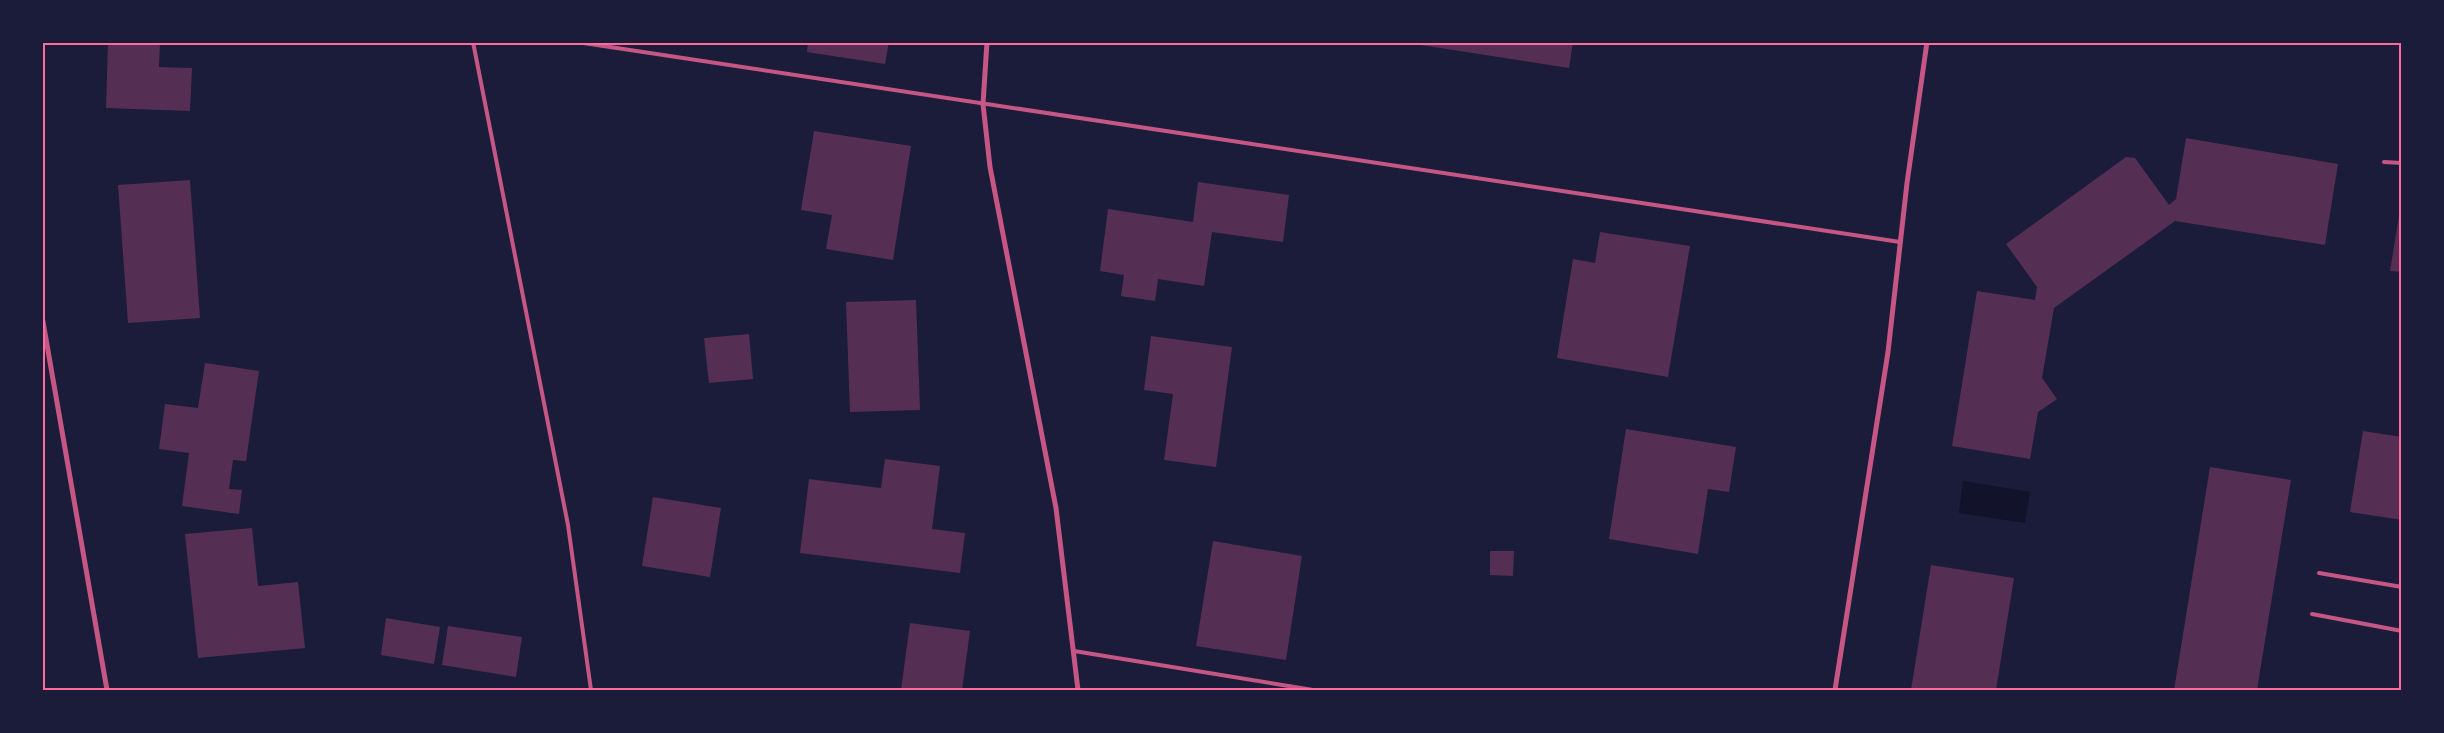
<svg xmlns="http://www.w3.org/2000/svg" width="2444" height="733" font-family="Merriweather,serif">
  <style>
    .water { fill: #12122b }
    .building { fill: #542f53 }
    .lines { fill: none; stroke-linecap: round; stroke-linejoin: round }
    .service { stroke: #c65784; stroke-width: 4 }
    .minor { stroke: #c65784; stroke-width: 5 }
    .neatline { fill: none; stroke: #ff6b9d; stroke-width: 2 }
  </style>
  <rect width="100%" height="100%" fill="#1b1b3a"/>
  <polygon class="water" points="1963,481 2030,492 2025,523 1959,513"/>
  <g class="building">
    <polygon points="108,42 160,42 159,67 192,68 190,111 106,108"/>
    <polygon points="808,42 889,42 885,64 807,52"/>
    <polygon points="1401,42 1573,42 1569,68"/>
    <polygon points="814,131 911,146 893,260 826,249 832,215 801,210"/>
    <polygon points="2186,138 2338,164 2325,245 2175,221 2054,308 2042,378 2057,399 2038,412 2030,459 1952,446 1977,291 2035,300 2037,287 2006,244 2126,157 2135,158 2169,205 2176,199"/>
    <polygon points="190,180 200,318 128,323 118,185"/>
    <polygon points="1198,182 1289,195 1283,242 1212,232 1204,286 1158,279 1155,301 1121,296 1124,275 1100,271 1108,209 1193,222"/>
    <polygon points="2400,210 2402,210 2402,272 2390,271"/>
    <polygon points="1600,232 1690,246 1668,377 1557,358 1573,259 1595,263"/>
    <polygon points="916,300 920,410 850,412 846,302"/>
    <polygon points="749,334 753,379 709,383 704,338"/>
    <polygon points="1151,336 1232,347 1216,467 1164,460 1173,394 1144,390"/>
    <polygon points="205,363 259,371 246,461 233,460 229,489 242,490 239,514 182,506 189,453 159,449 165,404 198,408"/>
    <polygon points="1626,429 1736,447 1729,492 1708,489 1698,554 1609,539"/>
    <polygon points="2363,431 2402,437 2402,520 2350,512"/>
    <polygon points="885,459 940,466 932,529 965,533 960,573 800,553 809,479 881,488"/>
    <polygon points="2210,467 2291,480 2257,690 2174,690"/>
    <polygon points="653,497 721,508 710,577 642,566"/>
    <polygon points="252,528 258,586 298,582 305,648 198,658 185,534"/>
    <polygon points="1213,541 1302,556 1286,660 1196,646"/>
    <polygon points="1490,551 1514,551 1513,576 1490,575"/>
    <polygon points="1931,565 2014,578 1996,690 1911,690"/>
    <polygon points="386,618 440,627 434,664 381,655"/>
    <polygon points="910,623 970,631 962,690 901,690"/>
    <polygon points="448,626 522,637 516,677 442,665"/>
  </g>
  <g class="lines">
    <g class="service">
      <polyline points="473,42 568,525 591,690"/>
      <polyline points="577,42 1900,242"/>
      <polyline points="2384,162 2402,163"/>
      <polyline points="2319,573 2402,587"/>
      <polyline points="2312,614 2402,631"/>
      <polyline points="1074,651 1313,690"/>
    </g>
    <g class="minor">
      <polyline points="987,42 983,104 990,167 1056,508 1078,690"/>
      <polyline points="42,316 107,690"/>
      <polyline points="1835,690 1888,352 1907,183 1927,42"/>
    </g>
  </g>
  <rect width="2444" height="733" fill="none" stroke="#1b1b3a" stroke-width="88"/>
  <rect x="44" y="44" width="2356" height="645" class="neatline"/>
</svg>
